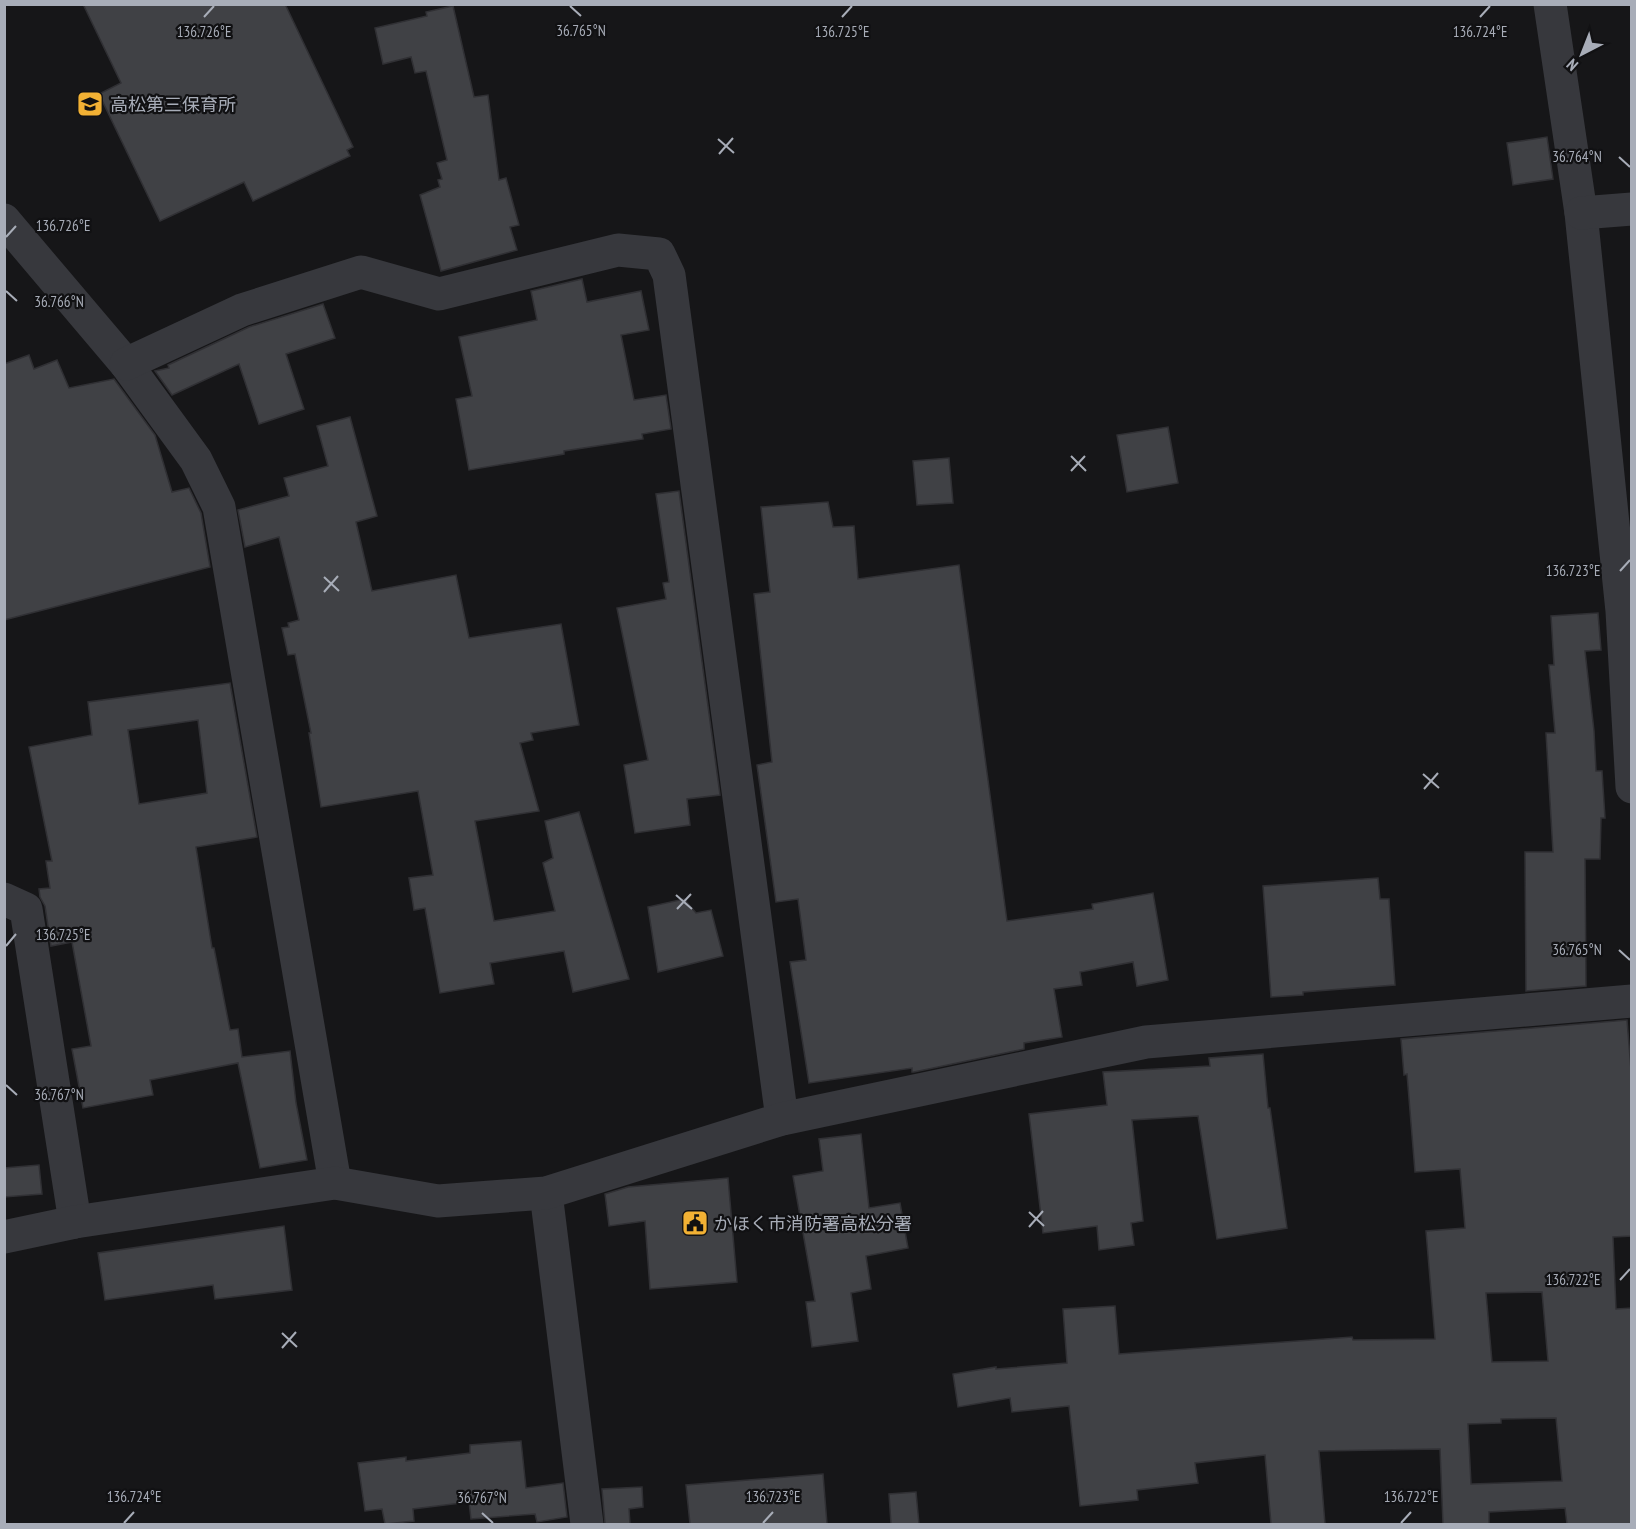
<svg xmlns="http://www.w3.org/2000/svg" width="1636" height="1529" font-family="'PT Sans Narrow','Noto Sans JP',sans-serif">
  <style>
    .building { fill: #404145; stroke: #303034; stroke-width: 1.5; fill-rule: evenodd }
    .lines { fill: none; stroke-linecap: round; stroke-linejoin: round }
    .minor { stroke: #37383d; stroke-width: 33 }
    .ticks { fill: none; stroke: #a8adb8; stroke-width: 2 }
    .labels { text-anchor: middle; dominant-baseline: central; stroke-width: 4.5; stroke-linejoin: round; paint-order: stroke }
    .poi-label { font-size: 18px; fill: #a8adb8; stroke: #111113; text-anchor: start }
    .ticks-label { font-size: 15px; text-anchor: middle; fill: #a8adb8; stroke: #111113; stroke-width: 4.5; stroke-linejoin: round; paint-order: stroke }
  </style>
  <rect width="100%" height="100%" fill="#161618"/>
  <g class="building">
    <polygon points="83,4 285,4 353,147 347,150 350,156 253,201 244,182 160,221 99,94 121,83"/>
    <polygon points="453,6 474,97 488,95 499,180 506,178 519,225 510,227 517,250 441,271 420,195 440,187 438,180 442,179 437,163 447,160 426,71 415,73 411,57 383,64 375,28 427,16 426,12"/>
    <polygon points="1547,137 1553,179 1513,185 1507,143"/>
    <polygon points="582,279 587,302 641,291 649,330 621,335 634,400 666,395 671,429 642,434 643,439 564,451 564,454 469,470 456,399 472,396 459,337 537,320 531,291"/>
    <polygon points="323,304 335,338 286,354 304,409 259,424 239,364 172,395 155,371 169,368 168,365 249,327"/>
    <polygon points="29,355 34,369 57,360 69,388 114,379 155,435 172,492 189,488 201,513 210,567 4,620 4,364"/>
    <polygon points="350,417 377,516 356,522 372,591 456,575 469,638 561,624 579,725 531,733 533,740 520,743 539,811 475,821 494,921 555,911 543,863 553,858 545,821 579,812 629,979 573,992 564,951 490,963 494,984 440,993 425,908 414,910 409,878 433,875 418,791 321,807 309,733 311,733 295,654 288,655 282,628 289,627 288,623 299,620 279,537 245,547 238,510 289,496 284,478 328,466 317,426"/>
    <polygon points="1168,427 1178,483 1127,492 1117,435"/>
    <polygon points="949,458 953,503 917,505 913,461"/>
    <polygon points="679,491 720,795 687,799 690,825 635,833 624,765 648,760 617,608 666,599 663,583 669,582 656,494"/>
    <polygon points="828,502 833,527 854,526 858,579 959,565 1007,921 1093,909 1092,904 1153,893 1168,980 1137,986 1133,962 1080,972 1082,985 1054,989 1062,1037 1024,1043 1024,1049 914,1072 912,1072 912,1068 809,1083 790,962 806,960 798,899 776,902 757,765 772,762 754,594 770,592 761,507"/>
    <polygon points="1598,613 1601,650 1585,651 1594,731 1596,771 1602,771 1605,818 1601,818 1600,859 1585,859 1586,986 1526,991 1525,852 1553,852 1546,733 1555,733 1549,665 1554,665 1551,616"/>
    <path d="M230,683L257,837L196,847L212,948H214L230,1030L238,1029L242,1057L290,1051L296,1103L307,1160L260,1168L238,1063L150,1080L153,1095L83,1108L72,1049L91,1046L72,942L51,946L45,906L40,897L39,889L50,888L46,861H52L29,747L92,735L88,702ZM198,720L207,793L139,804L128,730Z"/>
    <polygon points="1378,878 1380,899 1389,899 1395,985 1303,992 1303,995 1271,997 1263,886"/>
    <polygon points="684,899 696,913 711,910 723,956 658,972 648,907"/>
    <path d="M1627,1020L1632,1082V1236L1613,1237L1616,1309L1632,1308V1524H1567L1565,1508L1489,1512V1524H1443L1440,1449L1319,1451L1325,1524H1271L1265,1455L1195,1463L1198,1483L1137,1490L1138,1500L1080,1506L1069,1406L1012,1412L1010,1398L958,1407L953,1374L996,1367V1369L1067,1363L1063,1309L1115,1306L1119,1354L1352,1337L1353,1340L1435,1339L1426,1231L1465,1228L1460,1169L1415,1172L1407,1074L1404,1075L1401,1039ZM1542,1292L1548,1361L1492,1362L1486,1293ZM1556,1418L1562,1481L1471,1484L1468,1424L1501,1423V1419Z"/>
    <polygon points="1263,1054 1268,1108 1270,1108 1287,1228 1217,1239 1198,1116 1132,1120 1143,1221 1131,1223 1134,1245 1099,1250 1097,1226 1043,1233 1029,1114 1107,1105 1103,1072 1210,1066 1209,1058"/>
    <polygon points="861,1134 869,1208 900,1203 908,1248 866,1256 871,1289 851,1293 858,1341 812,1347 806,1302 815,1301 793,1176 823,1171 819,1139"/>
    <polygon points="39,1165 42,1194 4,1197 4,1168"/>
    <polygon points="728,1178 737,1282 650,1289 645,1221 609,1226 605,1194 628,1187"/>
    <polygon points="284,1226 292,1290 215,1299 213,1285 105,1300 98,1253"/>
    <polygon points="521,1441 526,1488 563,1483 567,1517 537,1522 535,1514 471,1519 469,1502 413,1509 414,1521 386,1524 385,1524 382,1509 365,1511 358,1463 406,1457 406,1461 470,1453 470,1445"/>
    <polygon points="823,1474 827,1524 690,1524 686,1485"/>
    <polygon points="642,1487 643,1507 629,1509 630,1524 605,1524 602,1489"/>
    <polygon points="916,1492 919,1524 891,1524 889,1494"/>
  </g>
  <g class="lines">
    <g class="minor">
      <polyline points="1550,4 1581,213 1622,611 1632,787"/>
      <polyline points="1581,213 1632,209"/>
      <polyline points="4,220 126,364 196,460 219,507 335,1183"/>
      <polyline points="126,364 242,310 361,272 439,294 618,250 659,254 669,275 782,1119"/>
      <polyline points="4,899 26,909 75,1222"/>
      <polyline points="546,1193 587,1524"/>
      <polyline points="4,1237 75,1222 335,1183 438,1201 546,1193 782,1119 1146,1042 1632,1001"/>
    </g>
  </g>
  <path class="ticks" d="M570,6L581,16M204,17L214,6M842,17L852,6M1480,17L1490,6M718,139L734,153M719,154L733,138M1619,157L1630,167M6,237L16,226M6,291L17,301M1071,456L1086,471M1071,471L1085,456M1620,571L1630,560M324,577L339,591M324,592L338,576M1423,774L1439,788M1424,789L1438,773M676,895L692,909M677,909L691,894M6,946L16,934M1619,950L1630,960M6,1085L17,1095M1029,1212L1044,1226M1029,1227L1043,1211M1620,1280L1630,1269M282,1333L297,1347M282,1348L296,1332M482,1513L493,1523M124,1523L134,1512M763,1523L773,1512M1401,1523L1411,1512"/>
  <defs>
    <symbol id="school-square" viewBox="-11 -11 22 22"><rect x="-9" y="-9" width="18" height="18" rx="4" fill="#f2b134" stroke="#111113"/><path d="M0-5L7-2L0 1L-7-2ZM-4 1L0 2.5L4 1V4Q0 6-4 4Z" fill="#111"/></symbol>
    <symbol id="civic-square" viewBox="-11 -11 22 22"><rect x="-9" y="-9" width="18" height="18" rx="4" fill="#f2b134" stroke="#111113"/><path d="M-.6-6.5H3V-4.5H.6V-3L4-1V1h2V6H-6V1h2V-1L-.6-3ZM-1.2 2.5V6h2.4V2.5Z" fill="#111"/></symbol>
  </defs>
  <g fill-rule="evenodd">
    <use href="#school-square" x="75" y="89" width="30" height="30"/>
    <use href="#civic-square" x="680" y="1208" width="30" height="30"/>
  </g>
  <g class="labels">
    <g class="poi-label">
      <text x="110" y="104">高松第三保育所</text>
      <text x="714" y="1223">かほく市消防署高松分署</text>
    </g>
  </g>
  <g class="ticks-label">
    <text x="581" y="36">36.765°N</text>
    <text x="204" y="37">136.726°E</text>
    <text x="842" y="37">136.725°E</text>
    <text x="1480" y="37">136.724°E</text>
    <text x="1577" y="162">36.764°N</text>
    <text x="63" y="231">136.726°E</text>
    <text x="59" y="307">36.766°N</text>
    <text x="1573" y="576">136.723°E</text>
    <text x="63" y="940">136.725°E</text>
    <text x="1577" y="955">36.765°N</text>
    <text x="59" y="1100">36.767°N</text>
    <text x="1573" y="1285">136.722°E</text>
    <text x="134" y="1502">136.724°E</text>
    <text x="773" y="1502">136.723°E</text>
    <text x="1411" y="1502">136.722°E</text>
    <text x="482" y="1503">36.767°N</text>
  </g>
  <rect width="1636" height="1529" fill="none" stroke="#a8adb8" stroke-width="12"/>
  <g transform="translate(1582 54) rotate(222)" stroke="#111113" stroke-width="4.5" paint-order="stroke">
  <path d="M0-4.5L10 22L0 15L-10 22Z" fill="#a8adb8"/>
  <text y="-9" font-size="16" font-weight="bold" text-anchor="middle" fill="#a8adb8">N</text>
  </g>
</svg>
